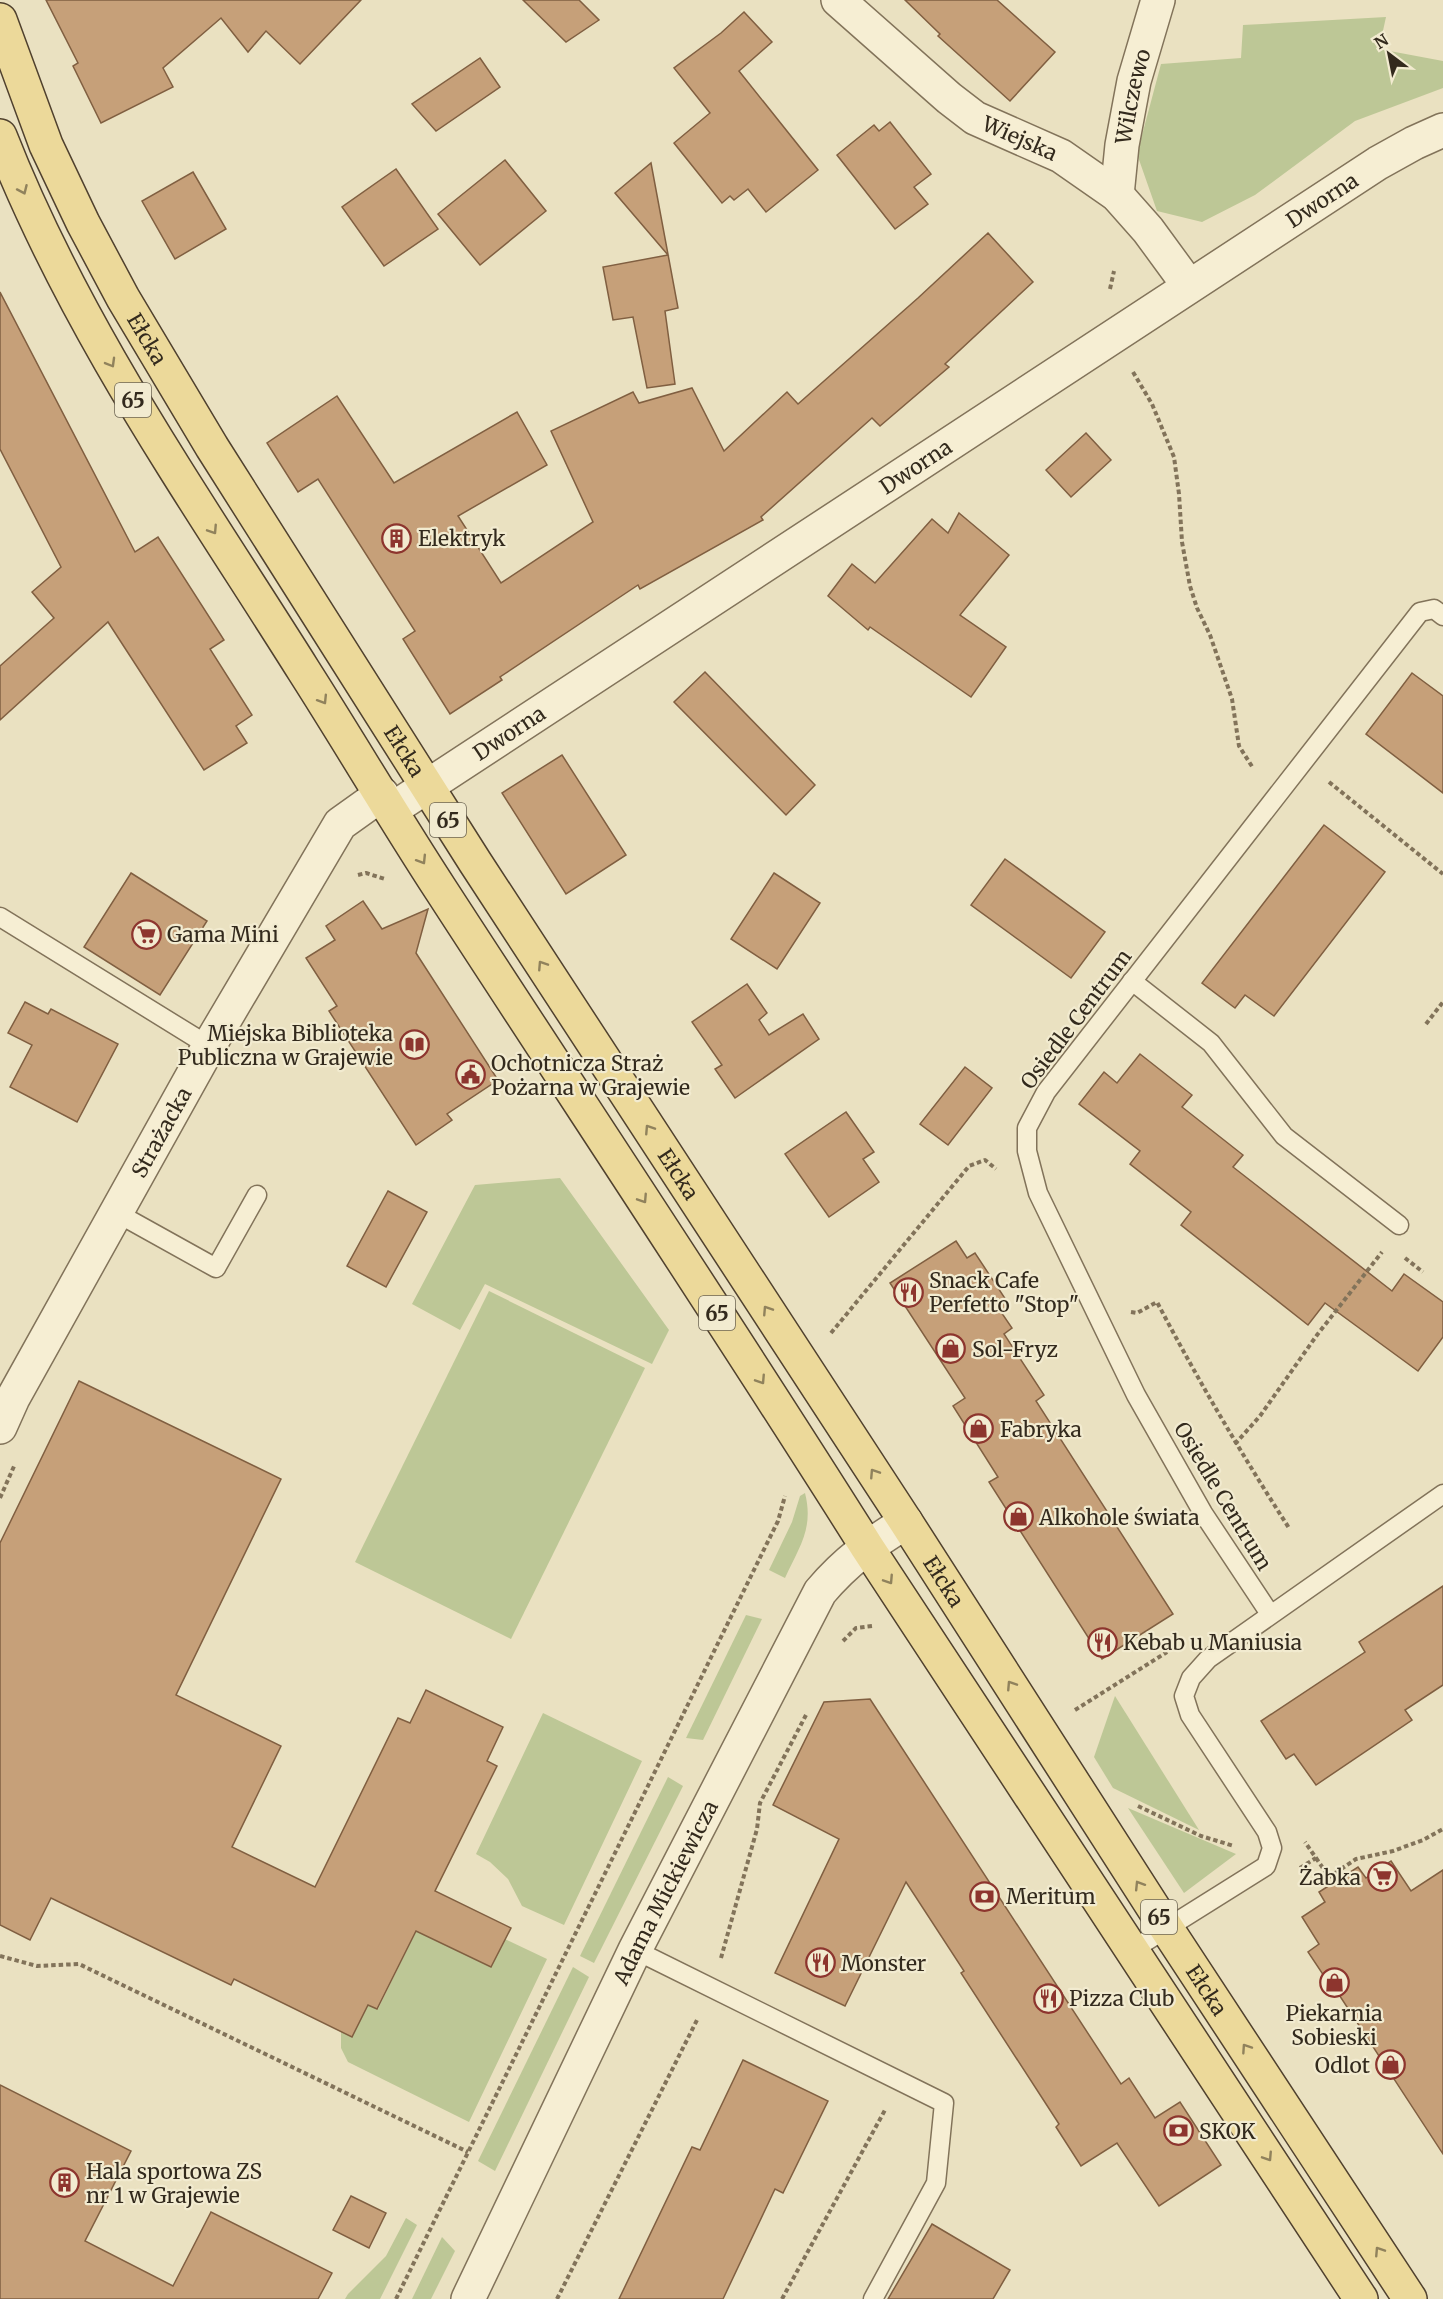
<svg xmlns="http://www.w3.org/2000/svg" width="1443" height="2299" font-family="Merriweather,serif">
  <style>
    .green { fill: #bdc796 }
    .building { fill: #c6a079; stroke: #805f41; stroke-width: 1.5 }
    .lines { fill: none; stroke-linecap: round; stroke-linejoin: round }
    .service-casing { stroke: #82735a; stroke-width: 21 }
    .minor-casing { stroke: #82735a; stroke-width: 36 }
    .primary-casing { stroke: #50412e; stroke-width: 36 }
    .path { stroke: #82735a; stroke-width: 4; stroke-dasharray: 4.5 3; stroke-linecap: butt }
    .service { stroke: #f6eed3; stroke-width: 18 }
    .minor { stroke: #f6eed3; stroke-width: 33 }
    .primary { stroke: #ecd99a; stroke-width: 33 }
    .oneway { stroke: #90825c }
    .labels { text-anchor: middle; dominant-baseline: central; stroke-width: 4.5; stroke-linejoin: round; paint-order: stroke }
    .shield { fill: #f2ebd0; stroke: #6c6453; stroke-width: 1.5 }
    .shield-label { font-size: 20px; font-weight: bold; fill: #332a1d }
    .street-label { font-size: 21px; fill: #332a1d; stroke: #f2ebd0 }
    .poi-label { font-size: 21px; fill: #332a1d; stroke: #f2ebd0; text-anchor: start }
  </style>
  <rect width="100%" height="100%" fill="#eae1c1"/>
  <g class="green">
    <polygon points="1386,17 1379,49 1443,61 1443,88 1355,121 1255,195 1202,222 1157,211 1137,154 1161,64 1241,58 1243,25"/>
    <polygon points="560,1178 669,1330 652,1364 485,1284 460,1330 412,1304 475,1185"/>
    <polygon points="489,1291 645,1368 511,1639 355,1562"/>
    <path d="M805,1493C814,1529 799,1547 785,1578L769,1570L792,1522L800,1496Z"/>
    <polygon points="746,1615 762,1619 703,1740 686,1738"/>
    <polygon points="1115,1696 1199,1830 1113,1788 1094,1757"/>
    <polygon points="543,1713 642,1761 564,1925 522,1906 508,1879 490,1862 476,1854"/>
    <polygon points="668,1777 683,1786 594,1963 580,1956"/>
    <polygon points="1128,1808 1236,1854 1184,1893"/>
    <polygon points="428,1907 448,1946 491,1967 505,1939 547,1959 469,2122 348,2062 341,2048 341,2031 368,2005 378,2009"/>
    <polygon points="573,1967 589,1977 495,2171 478,2161"/>
    <polygon points="406,2218 417,2225 380,2299 345,2299 348,2294 386,2256"/>
    <polygon points="442,2237 455,2251 431,2299 412,2299"/>
  </g>
  <g class="building">
    <polygon points="46,0 361,0 300,64 266,31 248,52 221,18 163,68 173,87 101,123 73,66 78,63"/>
    <polygon points="523,0 579,0 599,20 566,42"/>
    <polygon points="905,0 997,0 1055,52 1010,101 938,36 940,34"/>
    <polygon points="744,12 772,42 739,71 818,170 766,212 748,189 734,200 730,196 722,203 674,143 710,113 674,68 721,33"/>
    <polygon points="480,58 500,87 436,131 412,104"/>
    <polygon points="890,122 931,174 914,187 928,204 895,229 837,155 874,125 879,131"/>
    <polygon points="505,160 546,211 480,265 438,214"/>
    <polygon points="651,163 678,308 665,311 675,384 647,388 633,317 613,320 603,267 668,255 615,193"/>
    <polygon points="396,169 438,229 384,266 342,207"/>
    <polygon points="193,172 226,229 175,259 142,201"/>
    <polygon points="988,233 1033,282 945,364 949,367 880,426 872,418 761,517 763,520 640,589 638,585 500,677 502,680 450,714 403,639 415,631 318,479 298,492 267,443 337,396 394,483 517,412 547,465 458,516 501,583 593,522 551,431 633,392 639,403 692,388 724,451 787,392 798,404 918,298"/>
    <polygon points="0,292 135,552 158,537 224,640 210,649 252,715 236,726 247,743 204,770 108,622 0,720 0,666 54,618 32,592 61,567 0,449"/>
    <polygon points="1086,433 1111,460 1071,497 1046,470"/>
    <polygon points="959,513 1009,555 960,615 1006,647 971,697 870,627 868,630 828,596 852,564 875,583 932,519 948,533"/>
    <polygon points="705,672 815,785 786,815 674,702"/>
    <polygon points="1412,673 1443,696 1443,793 1366,734"/>
    <polygon points="562,755 626,855 566,894 502,793"/>
    <polygon points="1324,825 1385,872 1274,1016 1245,995 1235,1008 1202,983"/>
    <polygon points="1005,859 1105,932 1071,978 971,905"/>
    <polygon points="131,873 207,921 160,995 84,947"/>
    <polygon points="774,873 820,903 777,969 731,939"/>
    <polygon points="363,901 382,929 428,909 416,953 498,1080 447,1114 452,1120 416,1145 329,1011 337,1006 306,958 335,940 326,926"/>
    <polygon points="747,984 767,1013 759,1020 769,1035 803,1014 819,1039 735,1098 715,1069 722,1065 692,1022"/>
    <polygon points="25,1002 48,1014 51,1009 118,1044 77,1122 10,1087 32,1045 8,1033"/>
    <polygon points="1140,1054 1192,1095 1182,1107 1243,1155 1233,1167 1392,1291 1404,1274 1443,1302 1443,1337 1418,1371 1325,1303 1308,1325 1181,1225 1191,1212 1130,1164 1140,1151 1079,1104 1104,1072 1117,1083"/>
    <polygon points="965,1067 992,1088 948,1145 920,1124"/>
    <polygon points="846,1112 874,1152 863,1159 879,1182 829,1217 785,1154"/>
    <polygon points="388,1191 427,1212 386,1287 347,1266"/>
    <polygon points="956,1241 967,1258 975,1253 1010,1306 1001,1312 1012,1328 1004,1334 1044,1395 1036,1401 1173,1614 1102,1659 989,1482 998,1477 953,1406 965,1398 890,1283"/>
    <polygon points="79,1381 281,1479 176,1695 281,1746 232,1847 315,1887 398,1718 410,1723 426,1690 503,1727 487,1761 497,1766 435,1891 511,1928 491,1967 416,1931 377,2009 368,2005 352,2037 234,1979 231,1985 51,1898 30,1940 0,1925 0,1543"/>
    <polygon points="1443,1586 1443,1685 1405,1710 1412,1720 1316,1785 1294,1754 1286,1759 1261,1721 1365,1652 1359,1642"/>
    <polygon points="870,1699 1121,2084 1129,2078 1155,2118 1180,2102 1221,2165 1159,2206 1117,2143 1081,2166 1056,2127 1059,2124 961,1973 964,1971 906,1882 845,2006 775,1973 839,1839 773,1805 824,1702"/>
    <polygon points="1391,1861 1411,1891 1443,1870 1443,2154 1334,1987 1332,1988 1308,1952 1319,1944 1302,1917 1325,1902 1319,1892 1358,1867 1366,1878"/>
    <polygon points="743,2060 828,2101 783,2193 775,2189 723,2299 619,2299 692,2147 700,2150"/>
    <polygon points="0,2085 131,2151 85,2241 173,2286 211,2212 332,2273 318,2299 0,2299"/>
    <polygon points="351,2196 386,2213 369,2248 333,2230"/>
    <polygon points="932,2224 1010,2270 993,2299 888,2299"/>
  </g>
  <g class="lines">
    <defs>
      <g id="service">
        <polyline points="0,917 209,1046"/>
        <polyline points="1132,981 1211,1043 1284,1136 1399,1225"/>
        <polyline points="117,1213 216,1268 257,1195"/>
        <polyline points="1270,1614 1203,1513 1136,1395 1038,1193 1027,1151 1027,1128 1046,1092 1420,612 1434,609 1443,616"/>
        <polyline points="635,1950 944,2103 936,2183 873,2299"/>
        <polyline points="1132,1950 1266,1866 1272,1848 1267,1832 1190,1715 1184,1696 1191,1678 1208,1659 1443,1494"/>
      </g>
      <g id="minor">
        <path id="s1" d="M838,0L949,98L975,118L1061,156L1117,195L1148,230L1189,286"/>
        <path id="s2" d="M1117,195L1122,145L1134,81L1158,0"/>
        <path id="s3" d="M391,810L1378,163L1414,143L1443,130"/>
        <path id="s4" d="M0,1427L13,1398L209,1046L340,824L382,794"/>
        <path id="s5" d="M468,2299L635,1950L820,1592C847,1560 871,1544 906,1522"/>
      </g>
      <g id="primary">
        <path id="s6" d="M0,20L46,145L83,223L123,298L212,447L475,862L906,1522L1167,1929L1410,2299"/>
        <path d="M0,136C76,330 194,496 304,671C350,743 394,818 441,890C583,1109 728,1326 867,1547L1361,2299"/>
      </g>
    </defs>
    <use href="#service" class="service-casing"/>
    <use href="#minor" class="minor-casing"/>
    <use href="#primary" class="primary-casing"/>
    <g class="path">
      <polyline points="1110,289 1114,271"/>
      <polyline points="1133,372 1152,404 1174,457 1179,494 1182,542 1190,586 1197,608 1210,635 1232,699 1239,746 1253,768"/>
      <polyline points="1329,782 1443,874"/>
      <polyline points="358,875 366,873 385,879"/>
      <polyline points="1426,1024 1443,1002"/>
      <polyline points="1405,1258 1423,1272"/>
      <path d="M1131,1312L1137,1313L1157,1302C1198,1380 1242,1455 1289,1528"/>
      <polyline points="831,1333 969,1166 985,1160 996,1169"/>
      <polyline points="1235,1444 1260,1416 1317,1335 1382,1252"/>
      <polyline points="0,1498 15,1464"/>
      <polyline points="843,1641 856,1628 872,1626"/>
      <polyline points="1075,1710 1167,1652"/>
      <polyline points="1138,1806 1201,1836 1234,1846"/>
      <polyline points="1316,1858 1329,1877 1356,1859 1393,1851 1423,1840 1443,1829"/>
      <polyline points="1300,1868 1316,1858 1305,1842"/>
      <polyline points="0,1956 37,1966 79,1964 468,2152"/>
      <polyline points="721,1958 757,1829 760,1803 806,1715"/>
      <polyline points="396,2299 778,1521 785,1496"/>
      <polyline points="557,2299 698,2018"/>
      <polyline points="782,2299 885,2110"/>
    </g>
    <use href="#service" class="service"/>
    <use href="#minor" class="minor"/>
    <use href="#primary" class="primary"/>
  </g>
  <defs><path id="oneway-chevron" d="M-2-3.5L2.5 0L-2 3.5" fill="none" stroke-width="1.6" stroke-linecap="round" stroke-linejoin="round" transform="scale(1.5)"/></defs>
  <g class="oneway">
    <use href="#oneway-chevron" transform="translate(23 190) rotate(66)"/>
    <use href="#oneway-chevron" transform="translate(111 363) rotate(60)"/>
    <use href="#oneway-chevron" transform="translate(213 530) rotate(57)"/>
    <use href="#oneway-chevron" transform="translate(323 700) rotate(58)"/>
    <use href="#oneway-chevron" transform="translate(422 860) rotate(58)"/>
    <use href="#oneway-chevron" transform="translate(542 965) rotate(-123)"/>
    <use href="#oneway-chevron" transform="translate(649 1129) rotate(-123)"/>
    <use href="#oneway-chevron" transform="translate(643 1199) rotate(57)"/>
    <use href="#oneway-chevron" transform="translate(767 1310) rotate(-123)"/>
    <use href="#oneway-chevron" transform="translate(761 1380) rotate(57)"/>
    <use href="#oneway-chevron" transform="translate(874 1473) rotate(-123)"/>
    <use href="#oneway-chevron" transform="translate(889 1580) rotate(57)"/>
    <use href="#oneway-chevron" transform="translate(1011 1685) rotate(-123)"/>
    <use href="#oneway-chevron" transform="translate(1139 1885) rotate(-122)"/>
    <use href="#oneway-chevron" transform="translate(1246 2048) rotate(-124)"/>
    <use href="#oneway-chevron" transform="translate(1268 2157) rotate(57)"/>
    <use href="#oneway-chevron" transform="translate(1379 2251) rotate(-123)"/>
  </g>
  <defs>
    <symbol id="building-ring" viewBox="-11 -11 22 22"><circle r="9.5" fill="#f2ebd0" stroke="#8d352e" stroke-width="1.5"/><path d="M-4-6H4V6H1V3H-1V6H-4ZM-2.5-4.3h1.7v1.8h-1.7ZM.8-4.3h1.7v1.8H.8ZM-2.5-1h1.7V.8h-1.7ZM.8-1h1.7V.8H.8Z" fill="#8d352e"/></symbol>
    <symbol id="supermarket-ring" viewBox="-11 -11 22 22"><circle r="9.5" fill="#f2ebd0" stroke="#8d352e" stroke-width="1.5"/><path d="M-6-5.5h2.5l.6 2H6L4.5 2H-2.5L-4.4-4H-6ZM-1.5 3.2a1.3 1.3 0 1 0 .1 0ZM3 3.2a1.3 1.3 0 1 0 .1 0Z" fill="#8d352e"/></symbol>
    <symbol id="library-ring" viewBox="-11 -11 22 22"><circle r="9.5" fill="#f2ebd0" stroke="#8d352e" stroke-width="1.5"/><path d="M-6-4Q-3-5.5-.7-3.5V5Q-3 3-6 4ZM6-4Q3-5.5 .7-3.5V5Q3 3 6 4Z" fill="#8d352e"/></symbol>
    <symbol id="civic-ring" viewBox="-11 -11 22 22"><circle r="9.5" fill="#f2ebd0" stroke="#8d352e" stroke-width="1.5"/><path d="M-.6-6.5H3V-4.5H.6V-3L4-1V1h2V6H-6V1h2V-1L-.6-3ZM-1.2 2.5V6h2.4V2.5Z" fill="#8d352e"/></symbol>
    <symbol id="restaurant-ring" viewBox="-11 -11 22 22"><circle r="9.5" fill="#f2ebd0" stroke="#8d352e" stroke-width="1.5"/><path d="M-5-6h1v4h1v-4h1v4h1v-4h1v5L-1.5 .5V6h-2V.5L-5-1ZM5-6V6H3V1.5H1.5Q1.5-4 5-6Z" fill="#8d352e"/></symbol>
    <symbol id="shop-ring" viewBox="-11 -11 22 22"><circle r="9.5" fill="#f2ebd0" stroke="#8d352e" stroke-width="1.5"/><path d="M-5-2.5h2.3a2.7 3.5 0 0 1 5.4 0H5L5.5 6h-11ZM-1.5-2.5h3a1.5 2.3 0 0 0-3 0Z" fill="#8d352e"/></symbol>
    <symbol id="bank-ring" viewBox="-11 -11 22 22"><circle r="9.5" fill="#f2ebd0" stroke="#8d352e" stroke-width="1.5"/><path d="M-6-4H6V4H-6ZM0-2.3a2.3 2.3 0 1 0 0 4.6a2.3 2.3 0 1 0 0-4.6Z" fill="#8d352e"/></symbol>
  </defs>
  <g fill-rule="evenodd">
    <use href="#building-ring" x="380" y="522" width="33" height="33"/>
    <use href="#supermarket-ring" x="130" y="918" width="33" height="33"/>
    <use href="#library-ring" x="398" y="1028" width="33" height="33"/>
    <use href="#civic-ring" x="454" y="1058" width="33" height="33"/>
    <use href="#restaurant-ring" x="892" y="1276" width="33" height="33"/>
    <use href="#shop-ring" x="934" y="1332" width="33" height="33"/>
    <use href="#shop-ring" x="962" y="1412" width="33" height="33"/>
    <use href="#shop-ring" x="1002" y="1500" width="33" height="33"/>
    <use href="#restaurant-ring" x="1086" y="1626" width="33" height="33"/>
    <use href="#supermarket-ring" x="1366" y="1860" width="33" height="33"/>
    <use href="#bank-ring" x="968" y="1880" width="33" height="33"/>
    <use href="#restaurant-ring" x="804" y="1946" width="33" height="33"/>
    <use href="#shop-ring" x="1318" y="1966" width="33" height="33"/>
    <use href="#restaurant-ring" x="1032" y="1982" width="33" height="33"/>
    <use href="#shop-ring" x="1374" y="2048" width="33" height="33"/>
    <use href="#bank-ring" x="1162" y="2114" width="33" height="33"/>
    <use href="#building-ring" x="48" y="2166" width="33" height="33"/>
  </g>
  <g class="labels">
    <g class="shield">
      <rect x="115" y="383" width="36" height="34" rx="4.5"/>
      <rect x="430" y="803" width="36" height="34" rx="4.5"/>
      <rect x="699" y="1296" width="36" height="34" rx="4.5"/>
      <rect x="1141" y="1900" width="36" height="34" rx="4.5"/>
    </g>
    <g class="shield-label">
      <text x="133" y="400">65</text>
      <text x="448" y="820">65</text>
      <text x="717" y="1313">65</text>
      <text x="1159" y="1917">65</text>
    </g>
    <g class="street-label">
      <text stroke="none"><textPath href="#s2" startOffset="100">Wilczewo</textPath></text>
      <text stroke="none"><textPath href="#s1" startOffset="230">Wiejska</textPath></text>
      <text stroke="none"><textPath href="#s3" startOffset="1113">Dworna</textPath></text>
      <text stroke="none"><textPath href="#s6" startOffset="352">Ełcka</textPath></text>
      <text stroke="none"><textPath href="#s3" startOffset="627">Dworna</textPath></text>
      <text stroke="none"><textPath href="#s3" startOffset="141">Dworna</textPath></text>
      <text stroke="none"><textPath href="#s6" startOffset="838">Ełcka</textPath></text>
      <text transform="translate(1076 1019) rotate(-53)">Osiedle Centrum</text>
      <text stroke="none"><textPath href="#s4" startOffset="336">Strażacka</textPath></text>
      <text stroke="none"><textPath href="#s6" startOffset="1342">Ełcka</textPath></text>
      <text transform="translate(1223 1496) rotate(59)">Osiedle Centrum</text>
      <text stroke="none"><textPath href="#s6" startOffset="1828">Ełcka</textPath></text>
      <text stroke="none"><textPath href="#s5" startOffset="452">Adama Mickiewicza</textPath></text>
      <text stroke="none"><textPath href="#s6" startOffset="2314">Ełcka</textPath></text>
    </g>
    <g class="poi-label">
      <text x="418" y="538">Elektryk</text>
      <text x="167" y="934">Gama Mini</text>
      <text x="393" y="1033" text-anchor="end">Miejska Biblioteka<tspan x="393" dy="24">Publiczna w Grajewie</tspan></text>
      <text x="491" y="1063">Ochotnicza Straż<tspan x="491" dy="24">Pożarna w Grajewie</tspan></text>
      <text x="929" y="1280">Snack Cafe<tspan x="929" dy="24">Perfetto "Stop"</tspan></text>
      <text x="972" y="1349">Sol-Fryz</text>
      <text x="1000" y="1429">Fabryka</text>
      <text x="1039" y="1517">Alkohole świata</text>
      <text x="1123" y="1642">Kebab u Maniusia</text>
      <text x="1361" y="1877" text-anchor="end">Żabka</text>
      <text x="1006" y="1896">Meritum</text>
      <text x="841" y="1963">Monster</text>
      <text x="1069" y="1998">Pizza Club</text>
      <text x="1334" y="2013" text-anchor="middle">Piekarnia<tspan x="1334" dy="24">Sobieski</tspan></text>
      <text x="1370" y="2065" text-anchor="end">Odlot</text>
      <text x="1199" y="2131">SKOK</text>
      <text x="86" y="2171">Hala sportowa ZS<tspan x="86" dy="24">nr 1 w Grajewie</tspan></text>
    </g>
  </g>
  <g transform="translate(1389 54) rotate(328)" stroke="#f2ebd0" stroke-width="4.5" paint-order="stroke">
  <path d="M0-4.5L10 22L0 15L-10 22Z" fill="#332a1d"/>
  <text y="-9" font-size="16" font-weight="bold" text-anchor="middle" fill="#332a1d">N</text>
  </g>
</svg>
